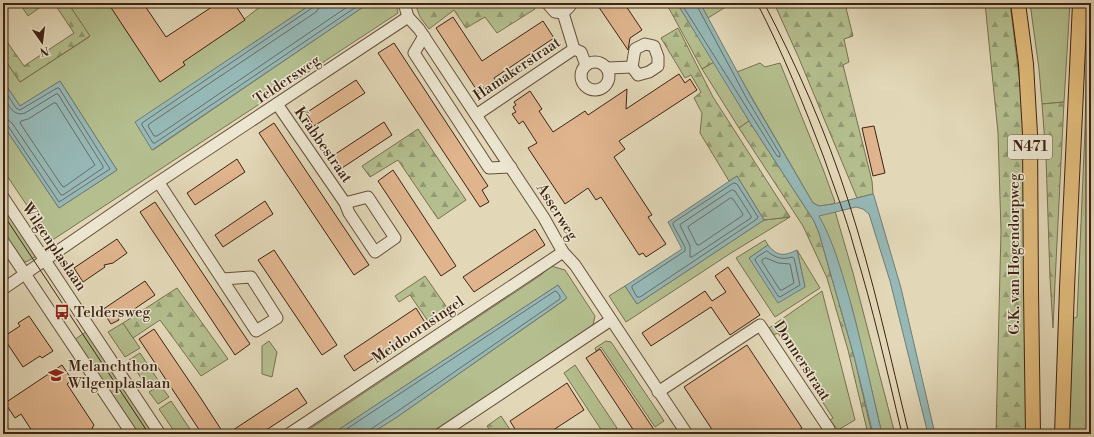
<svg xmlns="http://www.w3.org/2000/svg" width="1094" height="437" font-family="'Libre Bodoni',serif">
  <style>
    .green { fill: #b4be8e; stroke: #7a7050 }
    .forest { fill: url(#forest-firs); stroke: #7a7050 }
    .water { fill: #96b8b6; stroke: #737c75 }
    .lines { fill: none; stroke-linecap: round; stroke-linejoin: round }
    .shore { stroke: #6a6d64; stroke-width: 1 }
    .building { fill: #e0b58e; stroke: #3f2213 }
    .minor-casing { stroke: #68503c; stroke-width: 13 }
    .major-casing { stroke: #3f2213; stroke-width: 16 }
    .minor { stroke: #ece6d1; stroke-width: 11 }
    .major { stroke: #e1bc7c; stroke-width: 14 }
    .tram { stroke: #3f2213; stroke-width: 1 }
    .labels { text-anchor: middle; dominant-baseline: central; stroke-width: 3; stroke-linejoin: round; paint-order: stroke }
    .shield { fill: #ece6d1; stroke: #735d4c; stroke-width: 1 }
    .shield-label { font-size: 14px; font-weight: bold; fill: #3f2213 }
    .street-label { font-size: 15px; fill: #3f2213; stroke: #ece6d1 }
    .poi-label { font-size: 15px; fill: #3f2213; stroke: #ece6d1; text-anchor: start }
  </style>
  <defs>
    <pattern id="forest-firs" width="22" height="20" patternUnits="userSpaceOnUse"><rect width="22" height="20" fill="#b4be8e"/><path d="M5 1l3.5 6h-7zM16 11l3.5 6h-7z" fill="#949a73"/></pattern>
  </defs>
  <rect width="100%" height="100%" fill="#e2d8b8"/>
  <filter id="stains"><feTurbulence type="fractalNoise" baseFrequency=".005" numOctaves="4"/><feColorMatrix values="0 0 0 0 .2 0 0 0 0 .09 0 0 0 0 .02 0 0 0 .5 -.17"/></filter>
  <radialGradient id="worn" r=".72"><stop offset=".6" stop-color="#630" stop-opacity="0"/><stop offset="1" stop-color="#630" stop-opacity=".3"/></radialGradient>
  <g class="green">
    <polygon points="68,3 132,3 176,69 187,56 247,17 265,3 313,3 136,122 153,150 369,3 396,3 398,13 51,241 3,170 3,125 59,208 117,170 60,81 20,106 3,81 3,57 20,82 89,37"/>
    <polygon points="700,3 732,3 708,18"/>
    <polygon points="1030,3 1070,3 1064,102 1042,104 1039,69"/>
    <polygon points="1088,3 1091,3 1091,434 1068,434 1072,319 1077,317 1085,129"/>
    <polygon points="714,62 749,121 739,128 702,69"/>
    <polygon points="760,63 765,67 780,63 823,169 835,202 833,204 819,206 813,203 737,72"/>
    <polygon points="3,202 35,254 35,257 26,262 20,259 3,234"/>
    <polygon points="835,211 853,273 895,434 882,434 852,308 818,215"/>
    <polygon points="790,217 731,253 626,322 609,296 625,286 637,304 764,220"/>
    <polygon points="765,240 768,245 749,258 805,287 797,250 820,288 775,317 736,258"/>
    <polygon points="551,266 565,270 595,316 593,325 431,434 370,434 397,417 566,299 558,285 332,434 302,434 541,275"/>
    <polygon points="822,291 855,420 838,430 830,420 833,418 778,333 774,335 769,328"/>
    <polygon points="123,323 140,348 125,357 108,332"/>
    <polygon points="87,331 156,434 137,434 74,340"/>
    <polygon points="269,341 277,352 272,377 262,374 262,346"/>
    <polygon points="606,341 611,342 664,421 655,427 601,347 596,351 595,348"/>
    <polygon points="140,353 158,380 147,387 129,360"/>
    <polygon points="575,365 617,428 609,434 604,434 564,373"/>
    <polygon points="160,385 169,397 158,404 149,392"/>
    <polygon points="171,401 190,429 182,434 179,432 176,434 159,409"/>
  </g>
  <g class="forest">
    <polygon points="22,3 46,3 28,16 20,4"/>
    <polygon points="54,3 68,3 90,36 20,82 3,57 3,36 24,66 74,33"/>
    <polygon points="415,3 531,3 535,9 497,33 485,17 466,28 454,10 429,29 420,17"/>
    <polygon points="666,3 677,3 714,62 702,69"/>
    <polygon points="774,3 848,3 850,6 846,8 853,36 844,39 849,62 843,65 872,181 873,194 857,198 798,56"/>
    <polygon points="985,3 1010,3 1020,84 1023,124 1030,434 996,434 1001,231 998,133"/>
    <polygon points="678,28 713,97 790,217 764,220 737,176 729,181 700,133 702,113 694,98 701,92 691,75 685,78 661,38"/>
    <polygon points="1064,102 1055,283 1053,328 1050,278 1046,157 1042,104"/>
    <polygon points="749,121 814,221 819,233 854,356 872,434 868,434 848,350 827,278 803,226 739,128"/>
    <polygon points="418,129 466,200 438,219 398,160 370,177 362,166"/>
    <polygon points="425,276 448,309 428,321 410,295 399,302 395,296"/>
    <polygon points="177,288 228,359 201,376 160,320 133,338 123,323"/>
    <polygon points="501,416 513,434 492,434 487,426"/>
  </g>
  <g class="water">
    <polygon points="313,3 369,3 152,150 135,122"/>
    <path d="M677,3H700L751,97L813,203L819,206L833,204L873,194L874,196L901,288L935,434H928L890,281L869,214L863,209L856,207L819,216C831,237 838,260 845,283C860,333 870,384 882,434H873L854,356L819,233L814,221L749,121Z"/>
    <polygon points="3,81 20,106 60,81 117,170 59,208 3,125"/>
    <polygon points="737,176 764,220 637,304 625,286 682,249 668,222"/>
    <path d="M768,245C778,257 784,256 797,250L805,287L778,303L749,258Z"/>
    <polygon points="558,285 567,298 397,417 370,434 332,434"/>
  </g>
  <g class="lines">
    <g class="shore">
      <polyline points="315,3 312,8 142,123 142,125 153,143 155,143 362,3"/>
      <polyline points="320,3 319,8 316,12 149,124 148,126 154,136 157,136 353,3"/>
      <polyline points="681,3 777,156 780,157 780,154 747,99 697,6 697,3"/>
      <polyline points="3,88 16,108 20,110 57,88 59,88 110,169 59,202 8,126 3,124"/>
      <path d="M3,97C9,105 13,117 25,113L56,94H58L103,166V168L63,195H61L12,123L8,120L3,119"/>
      <polygon points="54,103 56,103 95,165 64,187 62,186 20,123 21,121 28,119"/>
      <polygon points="734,183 737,184 758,217 757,219 640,297 637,297 632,288 632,286 685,251 685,247 673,225 673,223"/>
      <polygon points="732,190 735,191 751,216 751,218 692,257 690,257 690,246 680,225"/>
      <polygon points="731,198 733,199 743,214 742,216 699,245 697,245 688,227"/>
      <path d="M767,251C775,258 783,260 792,257L794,258L800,285L780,297L778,296L755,260L756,258Z"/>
      <polygon points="766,258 778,263 790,264 794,283 782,290 780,290 762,262 762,260"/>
      <polyline points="339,434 555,291 557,292 560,296 560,299 395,413 371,429 369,434"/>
    </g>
  </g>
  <g class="building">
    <polygon points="108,3 143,3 166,37 218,3 234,3 245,20 183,62 185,65 160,82"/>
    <polygon points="596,3 624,3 642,30 630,38 628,50"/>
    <polygon points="453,17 482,61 543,21 554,38 494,78 495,80 478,92 436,28"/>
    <polygon points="394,43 488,186 482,190 489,202 480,207 378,53"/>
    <polygon points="679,74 685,83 690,79 697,90 619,141 625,149 614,157 652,215 648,217 666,244 646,257 643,253 639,255 601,197 596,200 588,188 565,204 528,148 537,143 523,121 519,124 512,114 516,112 513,107 516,105 514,102 530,91 542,109 539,111 553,132 585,111 588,115 627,89 626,109"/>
    <polygon points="356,80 365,93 314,126 306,113"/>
    <polygon points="384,122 392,135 342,168 334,155"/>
    <polygon points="274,123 369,265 354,275 259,133"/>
    <polygon points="874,126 885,173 873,176 862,128"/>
    <polygon points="237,159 245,172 195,205 187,193"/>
    <polygon points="393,170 456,266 441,276 378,181"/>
    <polygon points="265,201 273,214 223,247 215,235"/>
    <polygon points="155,202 250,344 235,355 140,212"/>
    <polygon points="535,229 545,245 474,292 463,277"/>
    <polygon points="117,239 127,253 113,263 104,265 105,267 83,282 74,268"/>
    <polygon points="274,250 337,345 322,355 258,260"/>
    <polygon points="728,267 760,315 730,335 711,307 651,346 642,333 705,291 712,301 726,292 715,276"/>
    <polygon points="145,281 155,295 127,314 117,316 119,320 111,324 102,310"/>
    <polygon points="416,308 426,324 354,371 344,356"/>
    <polygon points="29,316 53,351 42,358 40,356 23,367 3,337 20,326 18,323"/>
    <polygon points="154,329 202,400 224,434 202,434 139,339"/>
    <polygon points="747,345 802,428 792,434 715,434 684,387"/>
    <polygon points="600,349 657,434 636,434 586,358"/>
    <polygon points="62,365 72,380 67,384 94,425 89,434 34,434 21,414 15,418 5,403"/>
    <polygon points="567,383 584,410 547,434 518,434 510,421"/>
    <polygon points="297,388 307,403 283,419 260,434 227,434"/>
  </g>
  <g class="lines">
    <defs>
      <g id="minor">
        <polyline points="404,3 408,17 419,29 544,218 563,252 575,265 687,434"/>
        <polyline points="547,3 555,12 563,13"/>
        <polyline points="563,13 574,49 581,52 586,65"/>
        <polyline points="563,13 570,6 571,3"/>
        <polyline points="424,36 414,53 489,168 511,167"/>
        <polygon points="645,44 654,46 658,57 658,66 649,72 638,75 632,67 635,49"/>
        <circle cx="595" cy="76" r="14"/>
        <polyline points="608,68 632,67"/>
        <polyline points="277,104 345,203 349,213 375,252 395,238 368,197 345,203"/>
        <polyline points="476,115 574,49"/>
        <polyline points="159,183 256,331 277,318 251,277 223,279"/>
        <polyline points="3,197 160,434"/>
        <polyline points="3,241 132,434"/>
        <polyline points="3,289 148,189 408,17"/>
        <polyline points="658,392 760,325 829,429 825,434"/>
        <polyline points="289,434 563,252"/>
        <polyline points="440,434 611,320"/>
      </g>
      <g id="major">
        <polyline points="1018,3 1026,64 1030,134 1031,291 1033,434"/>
        <polyline points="1062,434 1067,288 1080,3"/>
      </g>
    </defs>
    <use href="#minor" class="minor-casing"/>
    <use href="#major" class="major-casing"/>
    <use href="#minor" class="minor"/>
    <use href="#major" class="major"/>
    <g class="tram">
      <path d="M757,3C783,53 804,105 824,158C834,187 846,217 854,247C873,308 887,371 902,434"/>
      <path d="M764,3C797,66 826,132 848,200C873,277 890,356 909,434"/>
      <polyline points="3,214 149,434"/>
    </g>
  </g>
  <defs>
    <symbol id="bus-bare" viewBox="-9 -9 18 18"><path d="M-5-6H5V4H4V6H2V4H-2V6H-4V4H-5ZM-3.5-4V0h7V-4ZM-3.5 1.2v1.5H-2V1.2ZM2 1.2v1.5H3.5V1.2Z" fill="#8f2418" stroke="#ece6d1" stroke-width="2.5" paint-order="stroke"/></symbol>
    <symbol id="school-bare" viewBox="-9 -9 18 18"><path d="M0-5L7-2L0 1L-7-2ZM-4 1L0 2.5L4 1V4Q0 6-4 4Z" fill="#8f2418" stroke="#ece6d1" stroke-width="2.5" paint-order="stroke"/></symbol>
  </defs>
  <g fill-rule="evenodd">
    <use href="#bus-bare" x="51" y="301" width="22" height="22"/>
    <use href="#school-bare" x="45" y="364" width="22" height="22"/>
  </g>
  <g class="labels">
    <rect class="shield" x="1008" y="135" width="44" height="24" rx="3"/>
    <g class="shield-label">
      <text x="1030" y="147">N471</text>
    </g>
    <g class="street-label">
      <text transform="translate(517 69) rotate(-34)">Hamakerstraat</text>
      <text transform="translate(287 80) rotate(-34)">Teldersweg</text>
      <text transform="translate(323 145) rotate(55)">Krabbestraat</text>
      <text transform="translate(557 212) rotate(58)">Asserweg</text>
      <text transform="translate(54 247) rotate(56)">Wilgenplaslaan</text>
      <text transform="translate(1014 254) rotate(-90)">G.K. van Hogendorpweg</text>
      <text transform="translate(418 330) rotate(-34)">Meidoornsingel</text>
      <text transform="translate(802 361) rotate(57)">Donnerstraat</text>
    </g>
    <g class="poi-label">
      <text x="74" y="312">Teldersweg</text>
      <text x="68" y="366">Melanchthon<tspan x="68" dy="17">Wilgenplaslaan</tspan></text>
    </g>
  </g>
  <rect width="1094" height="437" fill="none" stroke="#e2d8b8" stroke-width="16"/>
  <rect x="4" y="4" width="1086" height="429" fill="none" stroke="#3f2213" stroke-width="2"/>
  <rect x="8" y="8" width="1078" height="421" fill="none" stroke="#3f2213"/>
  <g transform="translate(42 42) rotate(166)" stroke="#ece6d1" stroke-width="3" paint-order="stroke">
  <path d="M0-3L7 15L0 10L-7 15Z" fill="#3f2213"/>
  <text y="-6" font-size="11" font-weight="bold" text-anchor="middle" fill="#3f2213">N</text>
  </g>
  <rect width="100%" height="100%" filter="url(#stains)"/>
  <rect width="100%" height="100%" fill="url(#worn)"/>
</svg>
